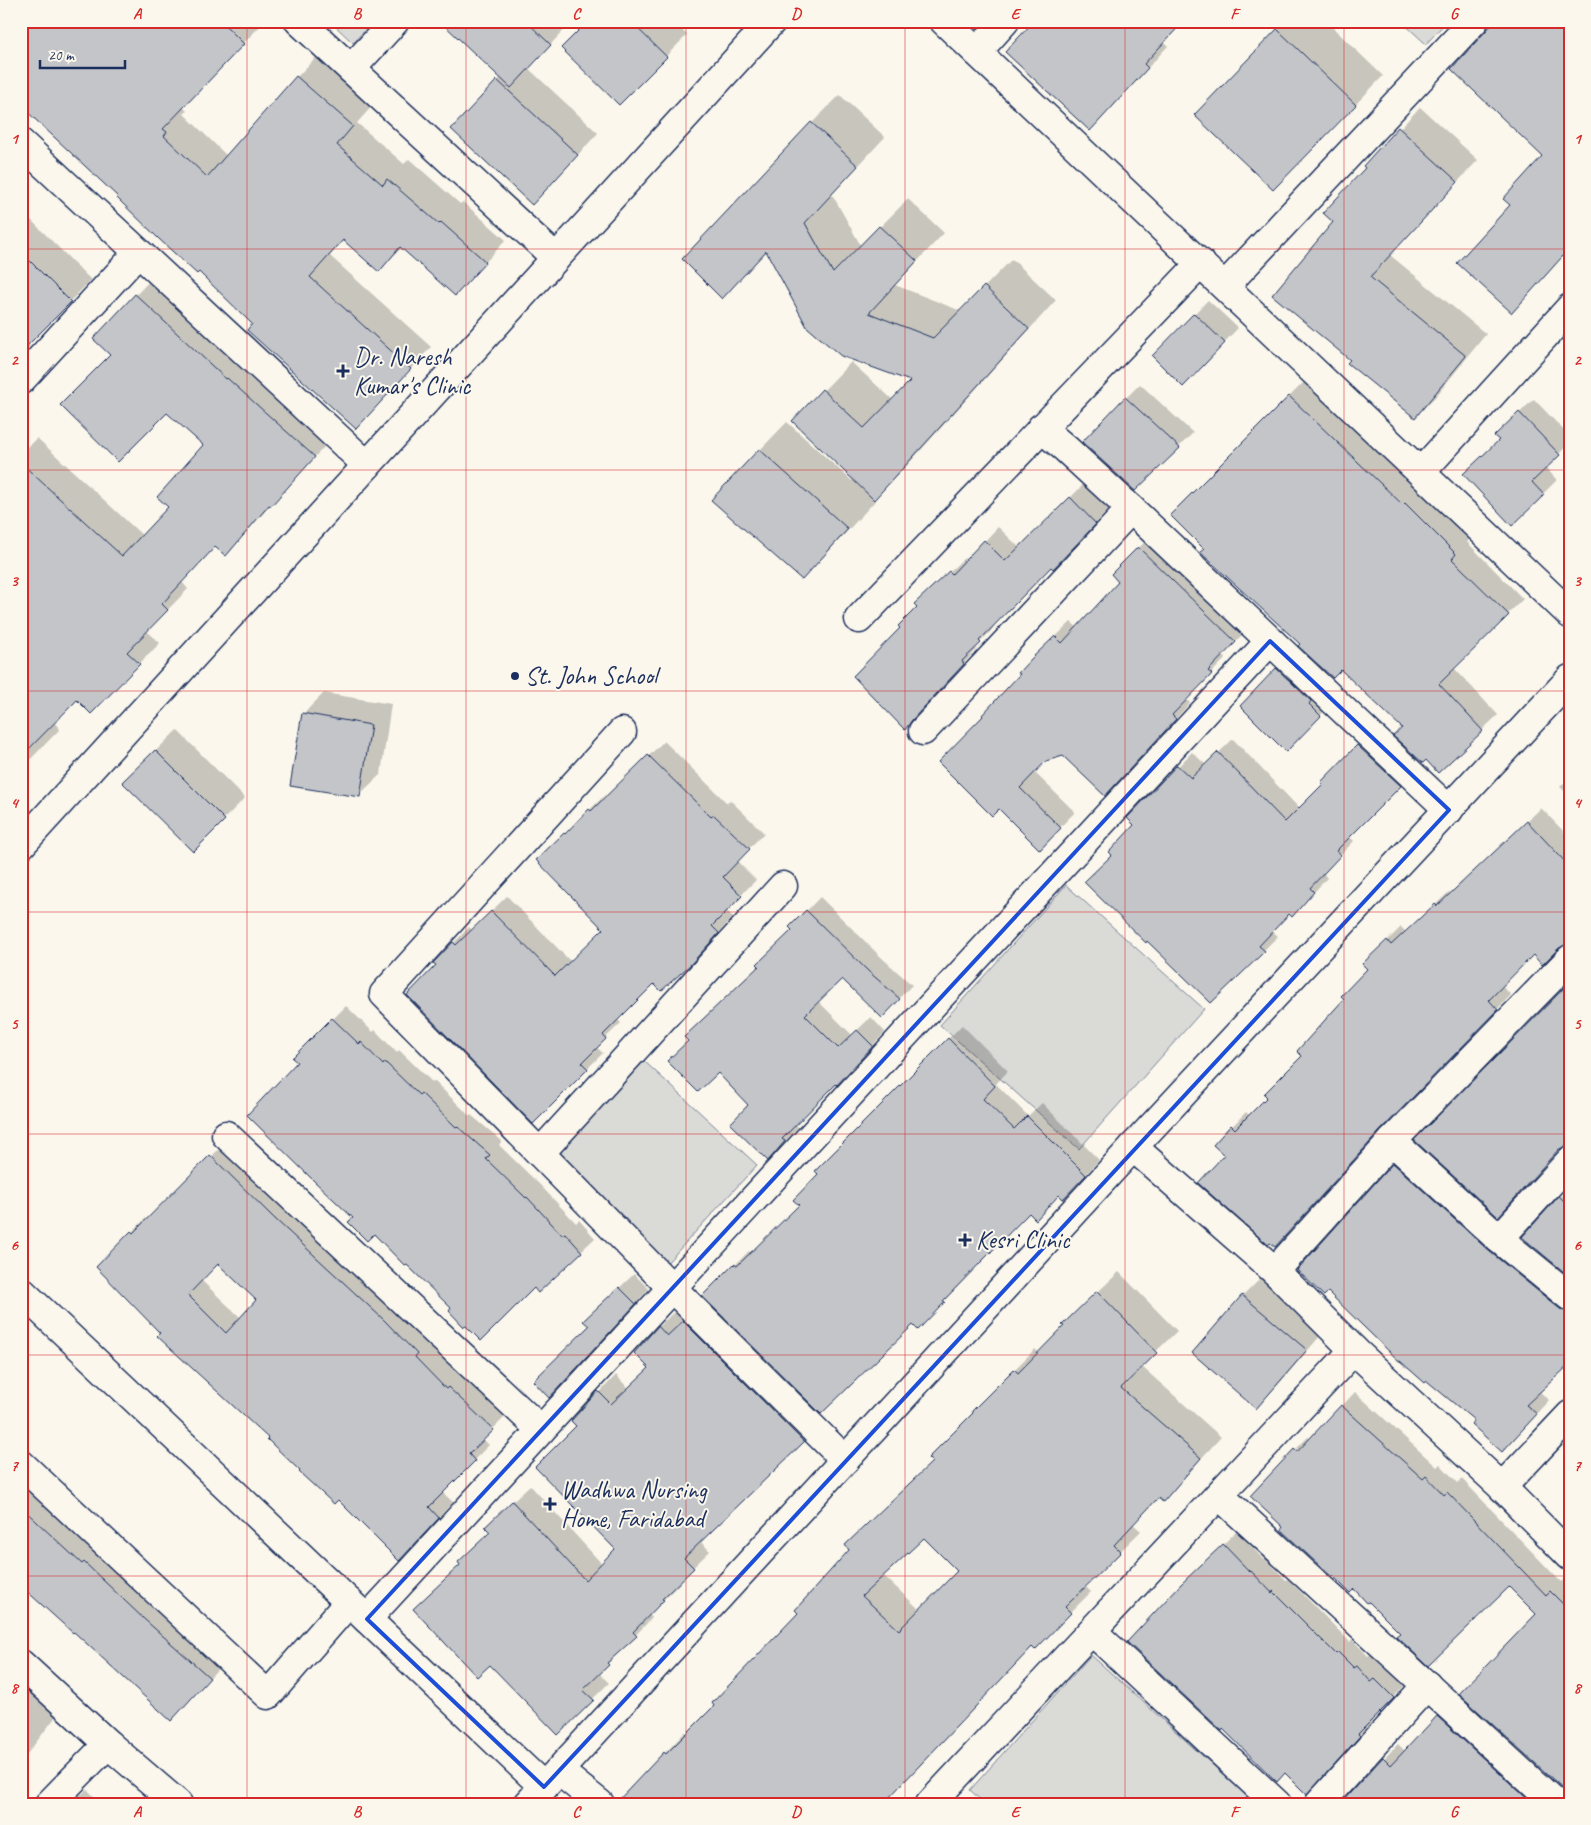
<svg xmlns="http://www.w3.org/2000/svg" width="1591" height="1825" font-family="Caveat,sans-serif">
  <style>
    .green { fill: #dadad7; stroke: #7a849a }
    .shadow { fill: #0003; fill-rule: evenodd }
    .building { fill: #c3c5c9; stroke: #1b2f5e; fill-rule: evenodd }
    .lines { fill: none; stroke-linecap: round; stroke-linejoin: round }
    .minor-casing { stroke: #1b2f5e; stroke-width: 31 }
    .minor { stroke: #fbf7ec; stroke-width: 28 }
    .marked { fill: none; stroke: #1d4ed8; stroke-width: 4; stroke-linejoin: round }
    .grid { fill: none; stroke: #d62828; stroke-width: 1; stroke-opacity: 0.55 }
    .poi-dot { fill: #1b2f5e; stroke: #fbf7ec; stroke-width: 2 }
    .labels { text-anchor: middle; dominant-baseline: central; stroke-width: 4; stroke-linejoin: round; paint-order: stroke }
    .poi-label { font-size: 25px; fill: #1b2f5e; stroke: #fbf7ec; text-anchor: start }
    .neatline { fill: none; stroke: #d62828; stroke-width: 2 }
    .grid-label { font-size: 16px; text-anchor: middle; font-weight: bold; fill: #d62828 }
  </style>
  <rect width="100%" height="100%" fill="#fbf7ec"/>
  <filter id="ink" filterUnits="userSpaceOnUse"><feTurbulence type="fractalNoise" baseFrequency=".02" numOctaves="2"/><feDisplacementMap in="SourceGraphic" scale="10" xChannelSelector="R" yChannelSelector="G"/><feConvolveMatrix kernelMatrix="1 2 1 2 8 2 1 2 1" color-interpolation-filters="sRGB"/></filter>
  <g filter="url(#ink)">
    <g class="green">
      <polygon points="330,21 373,21 353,43"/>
      <polygon points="1401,21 1447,21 1426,44"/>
      <polygon points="1066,885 1204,1009 1079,1149 940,1025"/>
      <polygon points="644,1061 757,1165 666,1264 553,1160"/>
      <polygon points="1091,1655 1256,1804 985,1804 970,1790"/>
    </g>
    <g class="shadow">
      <polygon points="21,21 263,21 264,22 183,107 187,111 184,114 227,156 297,77 317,56 373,105 357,123 404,164 409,159 460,204 463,202 506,240 455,295 402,247 379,270 344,239 330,256 431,347 356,428 254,324"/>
      <polygon points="442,21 569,21 571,23 528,68 598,133 553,182 452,129 501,77"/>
      <polygon points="589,21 673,21 687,35 619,104"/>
      <polygon points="1286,21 1326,21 1383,76 1301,161 1196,115"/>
      <polygon points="1164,42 1168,46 1111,108 1007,52"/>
      <polygon points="840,95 885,137 832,194 861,246 908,199 944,233 895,285 961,311 1012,259 1056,300 902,471 873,499 875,501 830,550 802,578 760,450 787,422 852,481 854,479 794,421 851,362 893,400 912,380 767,251 722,297 812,123"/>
      <polygon points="1420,107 1478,160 1390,255 1486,334 1436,396 1415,417 1351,359 1335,222 1367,168 1365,166"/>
      <polygon points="21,210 91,280 28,344 30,346 21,355"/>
      <polygon points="156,274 335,435 226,554 216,546 182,582 188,589 147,631 160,643 91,712 77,698 54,722 60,729 21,769 21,454 37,438 143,536 170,506 204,444 112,355 136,295"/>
      <polygon points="1208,300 1238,328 1197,371 1194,314"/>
      <polygon points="1305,381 1471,538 1467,542 1523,599 1454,668 1498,715 1482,730 1403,728 1341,668 1302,644 1172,515"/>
      <polygon points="1140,384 1193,433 1135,490 1126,398"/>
      <polygon points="1534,399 1570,437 1570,443 1545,467 1557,480 1512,524 1500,440 1510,422"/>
      <polygon points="1084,484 1109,509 1067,554 1051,565 993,626 994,628 975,647 977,649 905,728 902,628 930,590 964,558 966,561 998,527 1020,548"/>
      <polygon points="1154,533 1250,627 1222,655 1226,658 1186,699 1190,703 1120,780 1064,755 1045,760 1034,772 1075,812 1040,848 985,716 1050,642 1071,622 1078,628 1120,582 1112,574"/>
      <polygon points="1291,655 1334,701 1286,750 1242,706"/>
      <polygon points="324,693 391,704 381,774 359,795 303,714"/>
      <polygon points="177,730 245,798 193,850 124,782"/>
      <polygon points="1372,732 1414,771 1349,836 1354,841 1323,873 1327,878 1306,901 1290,913 1272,931 1278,936 1264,950 1113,854 1136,825 1129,818 1192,752 1206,765 1233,739 1300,809 1324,784 1322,782"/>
      <polygon points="664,741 727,803 730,800 764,833 737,861 756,880 726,910 733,917 706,947 654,982 617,1019 621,1023 596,1047 603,1053 565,1091 435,963 469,927 472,930 507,896 571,962 605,929 538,860 605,795 607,797"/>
      <polygon points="1570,777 1570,796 1560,787"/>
      <polygon points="1541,808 1570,838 1570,924 1533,954 1501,985 1511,995 1394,1115 1275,1246 1226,1155 1214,1145 1246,1112 1250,1116 1269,1097 1303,1056 1369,969 1364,964 1401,927 1406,932 1449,892 1451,894"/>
      <polygon points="820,897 881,957 912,985 882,1016 843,978 818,1001 852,1035 871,1017 885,1032 851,1070 795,1124 798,1127 781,1146 750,1105 761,965 794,929 791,927"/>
      <polygon points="346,1006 373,1032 375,1030 397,1053 399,1050 433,1083 434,1081 470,1116 471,1115 502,1141 499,1145 540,1185 576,1223 579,1220 595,1238 538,1291 534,1286 453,1308 374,1233 354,1217 299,1062 294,1058"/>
      <polygon points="962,1025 1008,1071 996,1084 1028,1116 1042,1103 1099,1160 1077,1184 1029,1212 918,1328 913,1323 704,1296 749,1251 751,1253 801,1205 820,1174 817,1171"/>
      <path d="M226,1142L462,1375L464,1373L507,1415L483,1439L489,1445L442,1492L453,1502L413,1545L338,1498L302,1471L97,1267L146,1218L148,1220ZM218,1263L258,1300L241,1318L201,1280Z"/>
      <polygon points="1408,1150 1570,1292 1570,1362 1539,1391 1549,1400 1516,1436 1476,1420 1394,1164"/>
      <polygon points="1570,1186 1570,1275 1523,1237"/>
      <path d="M1119,1272L1177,1331L1141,1366L1221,1437L1162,1501L1159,1497L1133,1524L1141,1531L1085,1586L1091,1592L1035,1648L1032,1646L883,1804H623L665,1753L685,1732L688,1734L716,1706L1014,1370L1035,1349L1039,1353L1085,1304ZM924,1536L958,1571L920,1610L883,1575Z"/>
      <polygon points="634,1274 649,1289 563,1382 599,1307"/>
      <polygon points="1264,1275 1327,1328 1277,1386 1256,1407 1194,1353 1243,1296"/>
      <polygon points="700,1305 820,1424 700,1541 710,1551 678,1582 680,1583 649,1614 652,1618 599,1673 609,1683 558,1733 490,1664 462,1564 491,1532 503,1510 530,1485 602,1564 617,1549 578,1426 573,1421 616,1375 628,1388 650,1367 658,1327 675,1311 684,1321"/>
      <polygon points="1355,1392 1437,1467 1440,1464 1458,1483 1462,1479 1561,1582 1565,1578 1570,1583 1570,1795 1538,1614 1509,1586 1402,1633 1354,1587 1285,1527 1295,1450 1308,1437 1311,1439"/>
      <polygon points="21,1468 228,1658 171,1719 21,1584"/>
      <polygon points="1570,1500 1570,1510 1565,1506"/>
      <polygon points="1237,1531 1264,1560 1265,1558 1286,1580 1288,1579 1350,1642 1352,1639 1368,1656 1371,1654 1385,1669 1389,1666 1406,1684 1371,1720 1372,1722 1320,1780 1196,1570"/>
      <polygon points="21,1672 64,1706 21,1762"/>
      <polygon points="1452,1703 1547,1804 1341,1804 1398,1744 1405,1751"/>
      <polygon points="87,1789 101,1804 67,1804 73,1798 82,1794"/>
    </g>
    <g class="building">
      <polygon points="21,21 221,21 244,44 163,129 167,132 164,136 207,177 296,76 353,126 337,145 383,185 387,179 439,224 441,222 486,262 455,296 400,247 379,272 343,240 310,277 411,369 356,429 247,330 252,324 199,272 197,274 159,239 116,197 117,196 21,106"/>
      <polygon points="440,21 526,21 551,45 511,88"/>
      <polygon points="588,21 630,21 667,57 619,105 561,48"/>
      <polygon points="1034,21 1184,21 1144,64 1148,68 1090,131 1005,52"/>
      <polygon points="1495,21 1570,21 1570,248 1512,313 1457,263 1510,205 1503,199 1542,156 1451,69"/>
      <polygon points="1277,29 1356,105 1273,190 1194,115"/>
      <polygon points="497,80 578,155 532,205 451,129"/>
      <polygon points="811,122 858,166 805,223 833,273 879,226 917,261 869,313 933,338 984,286 1029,329 874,500 792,421 822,389 864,428 910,381 841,356 807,327 766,251 722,299 682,259"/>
      <polygon points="1398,127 1458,182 1370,277 1466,356 1415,418 1347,363 1350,360 1272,295 1333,222 1323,213 1365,168 1363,166"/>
      <polygon points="21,252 71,302 21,352"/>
      <polygon points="135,294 226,379 227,378 315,457 271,506 269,505 226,556 215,547 162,604 168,610 127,652 140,664 91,714 77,700 21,757 21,463 122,556 168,507 157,497 203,445 167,413 118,462 60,405 110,355 93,339"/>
      <polygon points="1194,313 1225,343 1183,387 1152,356"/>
      <polygon points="1289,396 1403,505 1405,503 1456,554 1452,559 1509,615 1439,684 1483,731 1438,773 1426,760 1423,763 1393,736 1402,728 1341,670 1333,678 1298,646 1300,644 1200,552 1204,549 1170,515"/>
      <polygon points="1125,397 1180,448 1135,491 1082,442"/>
      <polygon points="1519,412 1560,455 1532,482 1544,495 1512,526 1463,474 1499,440 1494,436"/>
      <polygon points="759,449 848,529 802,580 711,500"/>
      <polygon points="1070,497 1096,524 1053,569 1051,567 979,641 981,643 962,661 964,664 912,720 905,730 853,676 900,628 898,626 917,607 914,604 949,571 952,574 984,540 1005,561"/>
      <polygon points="1138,547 1236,642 1208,671 1212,674 1172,715 1176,719 1105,796 1063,756 1046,761 1020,788 1061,828 1040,850 999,809 992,816 938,762 983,716 982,715 1020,674 1018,673 1033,657 1055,636 1062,643 1099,603 1118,582 1111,574"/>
      <polygon points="1276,668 1311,701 1309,704 1321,716 1286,752 1240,706"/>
      <polygon points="302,713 371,725 360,797 290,786"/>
      <polygon points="1357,745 1401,786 1336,851 1341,855 1310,888 1314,892 1292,917 1289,914 1259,946 1265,951 1211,1003 1147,941 1146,943 1084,882 1112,855 1109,852 1134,825 1127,818 1177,765 1191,778 1218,752 1285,822 1323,784 1321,782"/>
      <polygon points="155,750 225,820 193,852 122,782"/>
      <polygon points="648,755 711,817 714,815 750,849 723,877 742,896 712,926 719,933 691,964 661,991 654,984 603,1035 606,1039 582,1063 588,1069 533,1124 407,995 436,965 433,963 453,942 456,945 491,911 555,976 603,929 536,860 564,833 565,834 589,809 591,811"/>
      <polygon points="1527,821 1570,867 1570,944 1559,948 1542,965 1533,955 1489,1000 1498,1010 1380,1131 1275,1247 1270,1243 1268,1245 1198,1183 1224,1155 1213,1145 1231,1125 1235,1129 1267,1097 1264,1094 1302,1056 1297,1051 1344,999 1341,996 1367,969 1362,964 1387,940 1391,945 1435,904 1437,906"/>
      <polygon points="806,910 868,971 900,999 882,1018 842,979 805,1015 838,1048 857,1030 873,1046 837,1085 836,1084 782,1139 785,1141 768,1161 730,1124 748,1105 718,1073 698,1092 667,1061 688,1041 684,1037 759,966 757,964 792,930 789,927"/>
      <polygon points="1570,982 1570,1146 1565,1146 1558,1150 1498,1217 1414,1140"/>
      <polygon points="332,1018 359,1044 361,1042 383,1065 385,1062 419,1095 421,1093 457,1128 458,1127 490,1155 486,1159 526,1198 527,1197 562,1235 565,1233 582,1252 538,1293 534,1288 481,1341 466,1326 464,1327 449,1311 451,1308 407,1265 405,1266 374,1234 367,1241 348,1222 353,1218 313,1180 247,1115 297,1062 292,1058"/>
      <polygon points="948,1038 995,1086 983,1099 1014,1129 1027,1116 1086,1175 1063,1199 1059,1195 1036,1220 1029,1213 943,1301 945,1302 918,1330 913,1325 821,1414 702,1296 734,1264 737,1266 799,1205 793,1200 818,1174 815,1171"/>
      <path d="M210,1155L275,1219L384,1320L417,1354L415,1357L446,1389L448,1387L494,1430L469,1454L475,1461L429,1507L439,1518L399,1561L338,1500L334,1504L299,1472L300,1471L267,1439L268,1438L157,1336L160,1333L96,1267L131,1231L133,1233ZM218,1264L256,1300L226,1333L188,1295Z"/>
      <polygon points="1393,1163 1489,1251 1560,1309 1570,1312 1570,1364 1526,1405 1537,1414 1502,1452 1471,1424 1474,1420 1427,1381 1425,1383 1400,1361 1399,1361 1328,1292 1324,1296 1297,1270"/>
      <polygon points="1559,1196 1570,1207 1570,1277 1522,1237"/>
      <polygon points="619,1287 636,1304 549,1398 533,1381 589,1326 583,1321"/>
      <path d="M1097,1291L1157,1353L1121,1388L1201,1458L1163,1502L1158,1498L1114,1545L1121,1552L1065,1607L1071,1613L1035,1650L1032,1647L883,1804H615L664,1752L666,1754L714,1706L712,1703L798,1613L795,1610L849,1550L845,1545L932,1462L928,1458L973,1413L972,1411L1014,1369L1018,1373L1064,1326L1062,1325ZM924,1538L957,1571L899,1630L862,1596Z"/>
      <polygon points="1242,1295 1307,1350 1256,1409 1192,1353"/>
      <polygon points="683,1321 804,1442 684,1558 694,1568 662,1599 664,1600 633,1632 637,1636 607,1663 609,1665 583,1690 594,1700 558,1735 490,1665 477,1677 413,1609 460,1565 458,1562 490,1532 485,1527 512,1501 585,1580 615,1549 535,1467 576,1426 571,1421 598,1391 611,1404 649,1368 634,1353 658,1326 667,1336"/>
      <polygon points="1341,1405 1423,1479 1426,1476 1444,1495 1447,1492 1546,1595 1550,1591 1570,1611 1570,1797 1567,1792 1459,1694 1536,1614 1509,1587 1428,1666 1396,1636 1400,1633 1369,1602 1367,1603 1354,1589 1350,1593 1333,1576 1332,1577 1281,1530 1283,1527 1250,1496 1294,1449 1297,1452"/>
      <polygon points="21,1507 82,1564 84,1562 144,1619 210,1678 171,1721 74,1632 73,1633 21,1586"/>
      <polygon points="1223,1544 1250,1572 1251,1571 1272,1593 1273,1591 1336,1654 1338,1652 1354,1668 1357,1666 1371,1682 1375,1679 1394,1698 1358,1734 1360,1736 1307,1795 1285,1773 1277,1782 1223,1729 1222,1731 1127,1642 1181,1584"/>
      <polygon points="1437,1716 1533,1804 1340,1804 1383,1757 1391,1765"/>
    </g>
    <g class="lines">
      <defs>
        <g id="minor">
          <polyline points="299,21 556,258"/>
          <polyline points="944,21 1570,614"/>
          <polyline points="977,52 1005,21"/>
          <polyline points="351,69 395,21"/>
          <polyline points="21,143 367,465"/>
          <polyline points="1225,286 1474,21"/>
          <polyline points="21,380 138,253"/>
          <polyline points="1041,428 1065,448 1131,509 1449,810"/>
          <polyline points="1421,472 1570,308"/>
          <polyline points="859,619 1201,263"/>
          <polyline points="923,731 1131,509"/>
          <polyline points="622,732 384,994 672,1288 845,1460"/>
          <polyline points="21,845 772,21"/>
          <polyline points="226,1135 541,1430"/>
          <polyline points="1392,1141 1499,1239 1570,1297"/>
          <polyline points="1133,1147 1275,1271 1354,1350 1502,1487 1570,1556"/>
          <polyline points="540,1153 783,886"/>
          <polyline points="1499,1239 1570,1161"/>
          <polyline points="1275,1271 1392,1141 1570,959"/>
          <polyline points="21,1291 544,1787"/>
          <polyline points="21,1464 268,1695 349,1602"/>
          <polyline points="1502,1487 1570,1415"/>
          <polyline points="1219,1495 1556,1804"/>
          <polyline points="367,1619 923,1015 1270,641"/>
          <polyline points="1092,1631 1277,1804"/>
          <polyline points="21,1664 108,1744 49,1804"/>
          <polyline points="108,1744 178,1804"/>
          <polyline points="559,1771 600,1804"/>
          <polyline points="528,1804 1133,1147 1570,679"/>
          <polyline points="930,1804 1354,1350"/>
          <polyline points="1319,1804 1427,1685"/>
        </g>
      </defs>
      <use href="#minor" class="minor-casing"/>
      <use href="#minor" class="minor"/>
    </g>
  </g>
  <path class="marked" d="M1270,641L1449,810L544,1787L367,1619Z"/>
  <path class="grid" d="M247,21V1804M466,21V1804M686,21V1804M905,21V1804M1125,21V1804M1344,21V1804M21,249H1570M21,470H1570M21,691H1570M21,912H1570M21,1134H1570M21,1355H1570M21,1576H1570"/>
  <g class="poi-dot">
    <path d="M340.5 363.5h5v5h5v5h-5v5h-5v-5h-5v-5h5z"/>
    <circle cx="515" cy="676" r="5"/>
    <path d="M962.5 1232.5h5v5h5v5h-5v5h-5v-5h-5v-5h5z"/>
    <path d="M547.5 1496.5h5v5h5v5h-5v5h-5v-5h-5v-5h5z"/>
  </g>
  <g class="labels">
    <g class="poi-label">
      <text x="354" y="357">Dr. Naresh<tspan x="354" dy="29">Kumar's Clinic</tspan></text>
      <text x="525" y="676">St. John School</text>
      <text x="976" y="1240">Kesri Clinic</text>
      <text x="561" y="1490">Wadhwa Nursing<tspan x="561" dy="29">Home, Faridabad</tspan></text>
    </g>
  </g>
  <rect width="1591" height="1825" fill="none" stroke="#fbf7ec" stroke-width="55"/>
  <path d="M40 60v8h85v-8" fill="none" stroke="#1b2f5e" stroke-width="2.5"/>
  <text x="48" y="60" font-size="15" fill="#1b2f5e" stroke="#fbf7ec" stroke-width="4" paint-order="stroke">20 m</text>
  <rect x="28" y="28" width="1536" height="1770" class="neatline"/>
  <g class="grid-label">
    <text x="137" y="19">A</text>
    <text x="357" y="19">B</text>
    <text x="576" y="19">C</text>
    <text x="796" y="19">D</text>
    <text x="1015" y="19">E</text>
    <text x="1234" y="19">F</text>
    <text x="1454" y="19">G</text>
    <text x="14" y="144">1</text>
    <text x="1577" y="144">1</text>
    <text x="14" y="365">2</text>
    <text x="1577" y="365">2</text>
    <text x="14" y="586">3</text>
    <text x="1577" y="586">3</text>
    <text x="14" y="808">4</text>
    <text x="1577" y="808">4</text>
    <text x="14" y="1029">5</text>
    <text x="1577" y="1029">5</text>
    <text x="14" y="1250">6</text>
    <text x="1577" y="1250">6</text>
    <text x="14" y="1471">7</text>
    <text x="1577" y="1471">7</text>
    <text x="14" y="1693">8</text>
    <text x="1577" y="1693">8</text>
    <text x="137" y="1817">A</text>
    <text x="357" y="1817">B</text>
    <text x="576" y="1817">C</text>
    <text x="796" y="1817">D</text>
    <text x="1015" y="1817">E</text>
    <text x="1234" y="1817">F</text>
    <text x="1454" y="1817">G</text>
  </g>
</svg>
